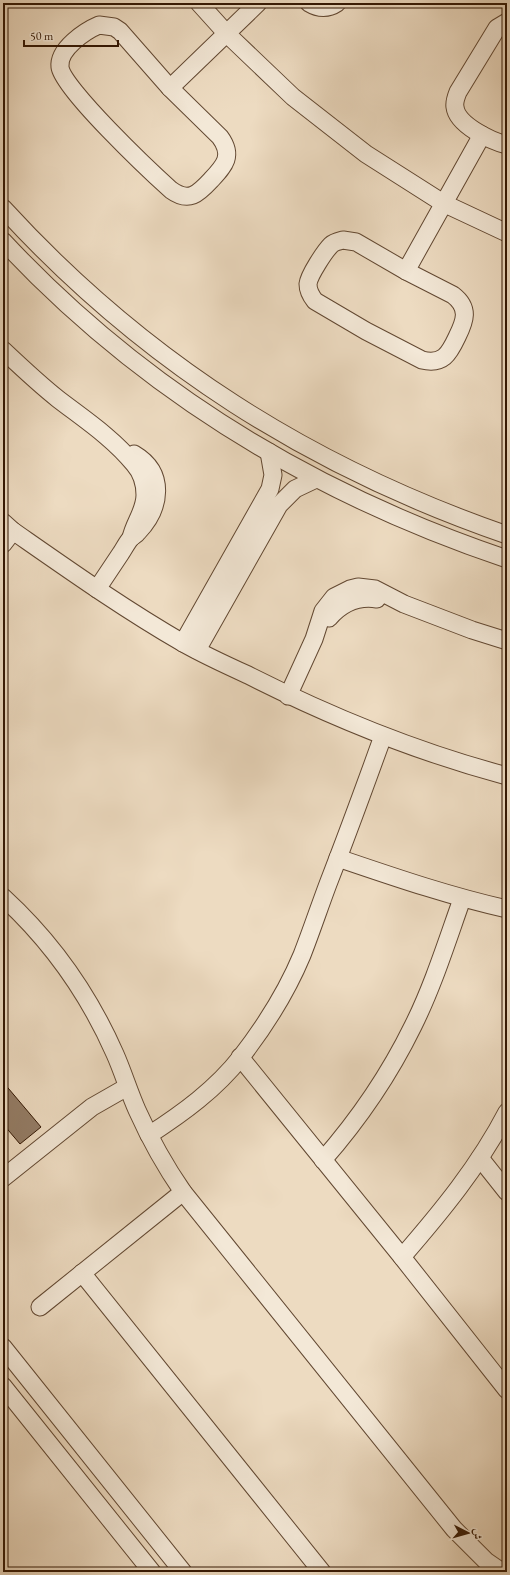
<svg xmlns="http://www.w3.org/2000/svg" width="510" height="1575" font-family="'EB Garamond',Amiri,serif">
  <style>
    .building { fill: #947d66; stroke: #331703 }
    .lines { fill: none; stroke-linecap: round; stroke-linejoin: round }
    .minor-casing { stroke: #624832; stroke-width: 19 }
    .minor { stroke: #f3e8d7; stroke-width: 17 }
  </style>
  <rect width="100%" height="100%" fill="#eddbc1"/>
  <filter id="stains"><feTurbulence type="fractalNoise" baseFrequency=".005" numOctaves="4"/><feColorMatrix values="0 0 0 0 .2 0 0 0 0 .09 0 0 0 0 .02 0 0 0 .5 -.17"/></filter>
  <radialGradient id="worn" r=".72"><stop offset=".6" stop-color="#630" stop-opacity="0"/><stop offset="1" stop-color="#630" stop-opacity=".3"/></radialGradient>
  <polygon class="building" points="3,1082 41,1127 20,1144 3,1124"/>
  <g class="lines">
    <defs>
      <g id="minor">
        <polyline points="199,3 227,34 293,97 366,154 443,203 507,233"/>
        <path d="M309,3C319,9 328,9 337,3"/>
        <path d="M507,22L497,28L458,92C456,97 454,102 455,107C457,125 491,141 507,145"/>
        <path d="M99,25L114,27L120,31L170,88L220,137C234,156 224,166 211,180C198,194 189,203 171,190C151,172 62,88 60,67C58,49 85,31 99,25Z"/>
        <polyline points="170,88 258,3"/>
        <path d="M3,208C144,362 310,467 507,535"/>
        <path d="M343,240L356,242L406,271L453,295C470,308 465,321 457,337C449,354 443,365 422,360L366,331L315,301C311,296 308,291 308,284C309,275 325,251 331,245C334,242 339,241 343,240Z"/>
        <path d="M3,241C142,390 314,494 507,559"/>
        <polyline points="406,271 482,135"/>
        <path d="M3,350C21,367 39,384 58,399C84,419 113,438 134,464C141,472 145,484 145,495C145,511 134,523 131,538"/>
        <path d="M3,522L13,531C69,570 124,609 183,643C204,655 226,665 248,675C331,717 417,752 507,776"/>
        <polyline points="3,544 13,531"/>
        <path d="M97,589C105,577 113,565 121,553C124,549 127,542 131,538C133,536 136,535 138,532C161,508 166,473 134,454"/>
        <path d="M329,618C341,604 358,596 377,599"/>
        <polyline points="183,643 270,489 273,475 269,452"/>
        <polyline points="197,650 279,505 295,489 316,479"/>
        <polyline points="288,696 314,639 323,611 334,597 350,589 358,587 375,589 404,604 472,630 507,641"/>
        <path d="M338,858C394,877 449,896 507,909"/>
        <path d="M3,897C50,940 89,995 115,1054C123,1072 129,1092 137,1110C150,1139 165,1166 183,1192L454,1529L486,1561L502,1572"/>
        <polyline points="240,1057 402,1257 507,1390"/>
        <path d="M149,1135C183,1113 216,1089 241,1057C265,1026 287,991 302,955C311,932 319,908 328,884C347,835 365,786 383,736"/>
        <polyline points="480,1158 507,1192"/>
        <path d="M323,1160C359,1119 389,1075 413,1026C433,986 447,941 462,899"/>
        <polyline points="3,1178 92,1107 127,1087"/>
        <path d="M402,1257C441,1212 479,1166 507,1112"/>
        <polyline points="82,1273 322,1572"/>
        <polyline points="40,1307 183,1192"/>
        <polyline points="3,1347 183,1572"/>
        <polyline points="3,1386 152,1572"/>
      </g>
    </defs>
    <use href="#minor" class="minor-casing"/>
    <use href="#minor" class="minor"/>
  </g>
  <rect width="510" height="1575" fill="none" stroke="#eddbc1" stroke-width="16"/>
  <rect x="4" y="4" width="502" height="1567" fill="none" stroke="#331703" stroke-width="2"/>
  <rect x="8" y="8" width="494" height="1559" fill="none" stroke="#331703"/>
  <g transform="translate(468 1533) rotate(96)" stroke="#f3e8d7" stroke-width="3" paint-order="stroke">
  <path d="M0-3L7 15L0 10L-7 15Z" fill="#331703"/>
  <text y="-6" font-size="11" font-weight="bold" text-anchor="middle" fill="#331703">ش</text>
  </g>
  <path d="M24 40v6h94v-6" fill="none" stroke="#331703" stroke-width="2"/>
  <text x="30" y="40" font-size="12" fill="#331703" stroke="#f3e8d7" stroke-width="3" paint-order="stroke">50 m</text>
  <rect width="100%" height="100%" filter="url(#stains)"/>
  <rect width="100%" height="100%" fill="url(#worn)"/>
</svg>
